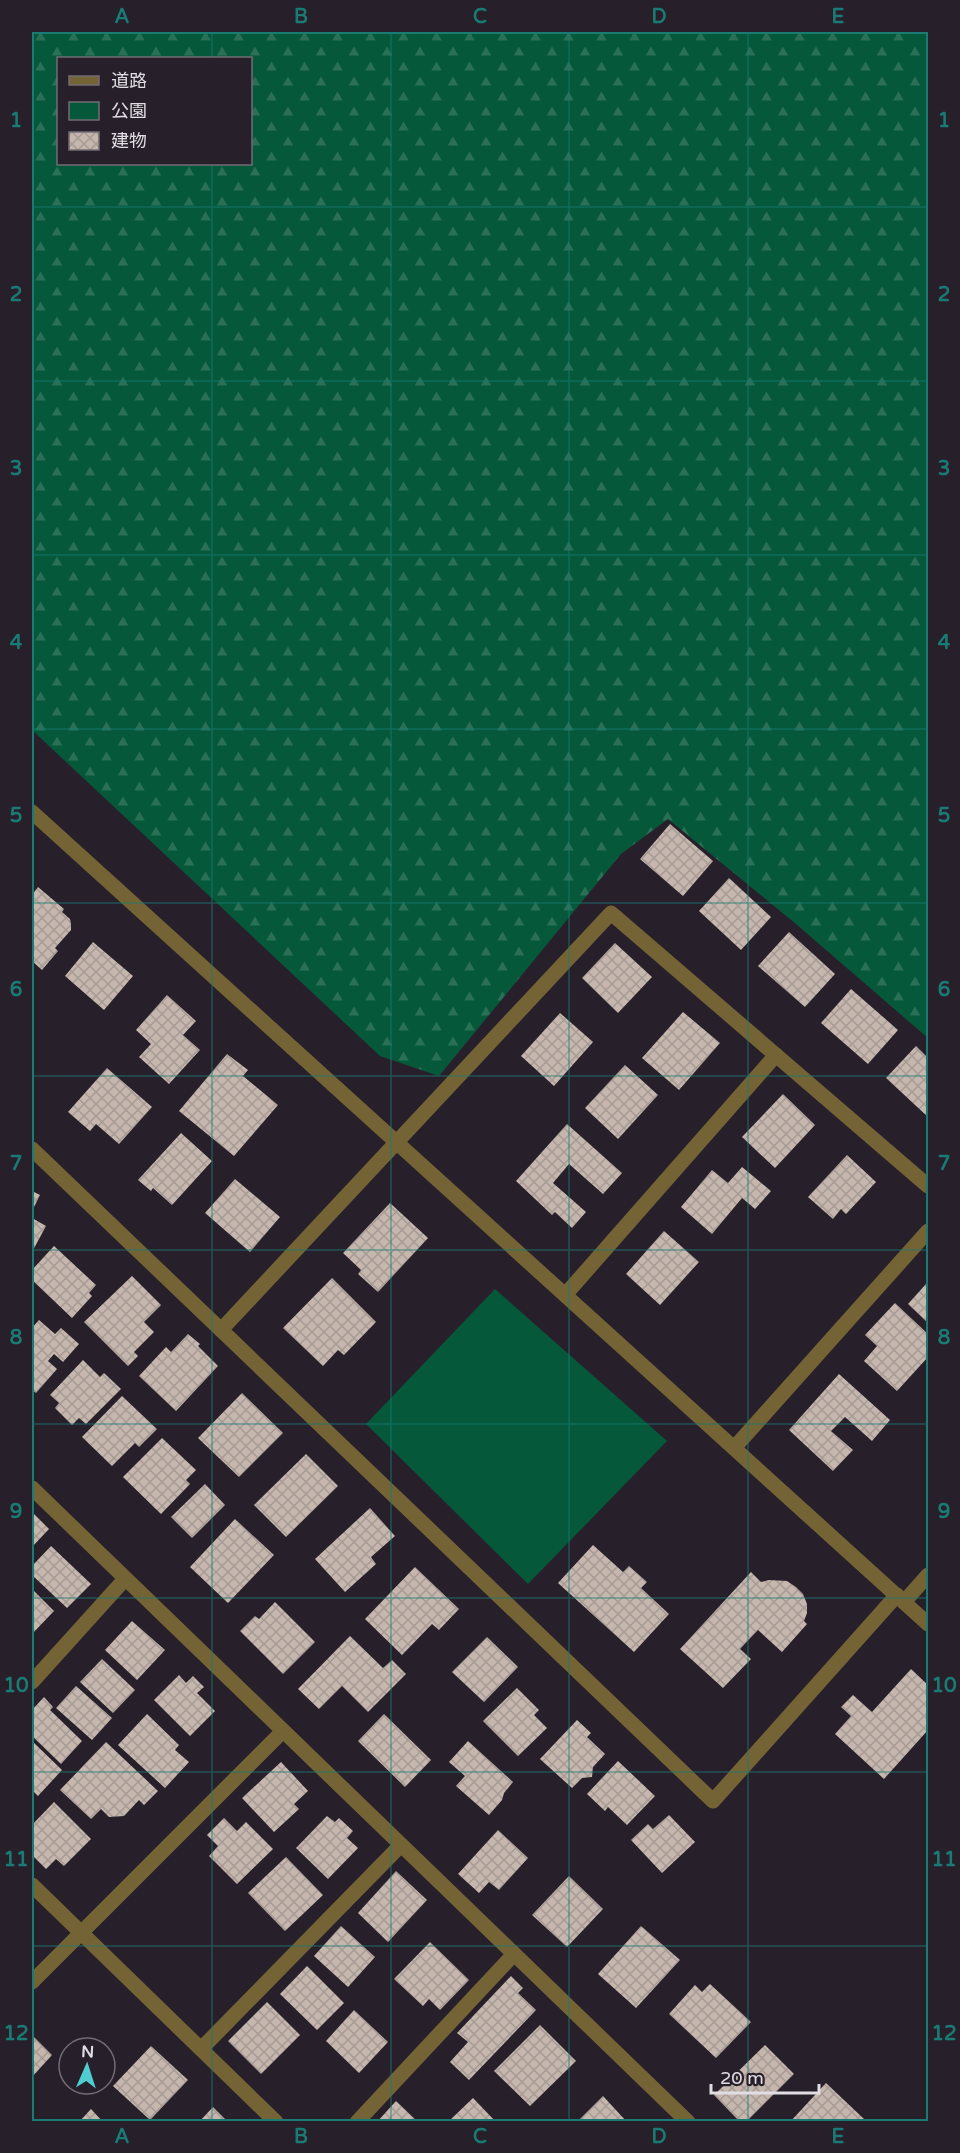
<svg xmlns="http://www.w3.org/2000/svg" width="960" height="2153" font-family="'Varela Round','Noto Sans JP',sans-serif">
  <style>
    .forest { fill: url(#forest-firs); fill-rule: evenodd }
    .park { fill: #06583a }
    .building { fill: url(#building-cross-hatch) }
    .lines { fill: none; stroke-linecap: round; stroke-linejoin: round }
    .minor { stroke: #746435; stroke-width: 15 }
    .grid { fill: none; stroke: #1a7b74; stroke-width: 1.5; stroke-opacity: 0.55 }
    .neatline { fill: none; stroke: #1a7b74; stroke-width: 2 }
    .grid-label { font-size: 20px; text-anchor: middle; font-weight: bold; fill: #1a7b74 }
  </style>
  <defs>
    <pattern id="forest-firs" width="22" height="20" patternUnits="userSpaceOnUse" patternTransform="scale(1.5)"><rect width="22" height="20" fill="#06583a"/><path d="M5 1l3.5 6h-7zM16 11l3.5 6h-7z" fill="#2a7056"/></pattern>
    <pattern id="building-cross-hatch" width="8" height="8" patternUnits="userSpaceOnUse" patternTransform="scale(1.5)"><rect width="8" height="8" fill="#c6b7ae"/><path d="M0 0l8 8M0 8l8-8" fill="none" stroke="#a69a94"/></pattern>
  </defs>
  <rect width="100%" height="100%" fill="#27202a"/>
  <path class="forest" d="M32,32H928V1038L796,924L668,819L621,854L439,1076L380,1056L32,730ZM58,58H250V164H58Z"/>
  <polygon class="park" points="495,1289 667,1441 528,1584 366,1424"/>
  <g class="building">
    <polygon points="670,824 713,861 683,896 640,859"/>
    <polygon points="729,878 771,917 741,950 699,911"/>
    <polygon points="38,887 64,909 62,912 70,919 71,924 71,930 55,948 58,951 42,970 32,961 32,895"/>
    <polygon points="789,932 835,974 805,1007 758,966"/>
    <polygon points="93,942 133,976 104,1010 65,976"/>
    <polygon points="615,943 652,977 618,1013 582,978"/>
    <polygon points="851,989 898,1030 868,1064 821,1023"/>
    <polygon points="167,995 196,1021 183,1035 200,1050 169,1084 139,1057 151,1044 136,1030"/>
    <polygon points="683,1012 720,1043 679,1090 642,1058"/>
    <polygon points="560,1013 593,1042 554,1086 521,1056"/>
    <polygon points="916,1046 928,1058 928,1117 886,1078"/>
    <polygon points="227,1054 248,1070 243,1076 278,1105 234,1156 179,1111"/>
    <polygon points="625,1065 658,1095 618,1139 585,1108"/>
    <polygon points="107,1068 152,1107 119,1144 96,1124 90,1131 68,1112"/>
    <polygon points="783,1094 815,1125 775,1168 742,1137"/>
    <polygon points="567,1124 622,1173 603,1194 569,1164 553,1183 586,1212 572,1228 555,1212 552,1215 516,1181"/>
    <polygon points="181,1133 212,1161 172,1205 153,1188 151,1191 138,1180"/>
    <polygon points="847,1155 876,1182 846,1214 841,1209 833,1219 808,1197"/>
    <polygon points="742,1167 771,1191 755,1209 742,1198 712,1234 681,1207 712,1170 728,1183"/>
    <polygon points="235,1179 280,1217 250,1252 205,1213"/>
    <polygon points="32,1191 40,1195 32,1211"/>
    <polygon points="390,1203 428,1238 378,1292 358,1274 361,1270 343,1253"/>
    <polygon points="32,1218 46,1226 32,1252"/>
    <polygon points="664,1231 699,1262 660,1305 626,1274"/>
    <polygon points="54,1246 96,1285 89,1293 92,1296 72,1318 32,1280 32,1270"/>
    <polygon points="132,1276 161,1305 144,1322 154,1332 134,1352 138,1356 128,1366 84,1322"/>
    <polygon points="332,1278 376,1322 344,1355 338,1350 323,1366 283,1328"/>
    <polygon points="926,1284 928,1287 928,1323 908,1304"/>
    <polygon points="895,1303 928,1334 928,1357 897,1391 864,1361 877,1346 865,1335"/>
    <polygon points="39,1320 55,1334 61,1328 79,1344 63,1362 54,1354 48,1361 57,1369 36,1393 32,1390 32,1328"/>
    <polygon points="188,1334 200,1344 198,1346 218,1366 176,1411 139,1376 166,1347 171,1352"/>
    <polygon points="83,1360 100,1377 104,1373 121,1389 86,1424 79,1418 72,1425 55,1408 59,1403 50,1395"/>
    <polygon points="839,1374 890,1420 872,1441 845,1417 831,1431 853,1450 833,1471 789,1430"/>
    <polygon points="242,1393 283,1433 239,1477 198,1438"/>
    <polygon points="122,1396 157,1429 139,1447 135,1443 112,1466 82,1437"/>
    <polygon points="162,1438 196,1470 186,1480 190,1484 161,1514 123,1477"/>
    <polygon points="306,1454 338,1486 286,1537 254,1505"/>
    <polygon points="205,1484 225,1505 192,1538 171,1517"/>
    <polygon points="370,1508 395,1536 371,1557 376,1564 345,1592 315,1559"/>
    <polygon points="32,1512 49,1529 32,1547"/>
    <polygon points="235,1519 274,1555 228,1603 190,1567"/>
    <polygon points="593,1545 623,1572 629,1566 647,1582 641,1588 669,1614 634,1652 558,1583"/>
    <polygon points="51,1546 91,1584 67,1608 32,1575 32,1566"/>
    <polygon points="415,1567 459,1609 439,1630 432,1624 402,1655 365,1619"/>
    <polygon points="751,1572 761,1582 769,1580 787,1581 796,1587 803,1594 807,1604 807,1613 804,1621 807,1624 782,1652 758,1630 740,1649 751,1659 723,1688 680,1649"/>
    <polygon points="32,1589 54,1611 32,1634"/>
    <polygon points="275,1602 315,1642 283,1674 240,1631 255,1616 259,1619"/>
    <polygon points="132,1621 165,1650 137,1680 105,1650"/>
    <polygon points="350,1636 383,1668 392,1660 406,1674 368,1712 342,1686 319,1709 298,1689"/>
    <polygon points="487,1637 518,1667 484,1702 452,1672"/>
    <polygon points="102,1659 135,1690 113,1713 80,1682"/>
    <polygon points="911,1669 928,1685 928,1730 884,1779 835,1734 851,1716 841,1707 853,1695 872,1712"/>
    <polygon points="179,1675 186,1683 193,1676 204,1687 197,1693 215,1711 190,1736 154,1700"/>
    <polygon points="76,1686 112,1718 92,1740 56,1708"/>
    <polygon points="517,1688 539,1710 534,1715 547,1728 518,1756 483,1721"/>
    <polygon points="44,1697 53,1707 50,1710 82,1741 61,1764 32,1736 32,1710"/>
    <polygon points="147,1714 179,1745 175,1750 189,1762 165,1788 118,1745"/>
    <polygon points="384,1714 431,1760 405,1787 358,1741"/>
    <polygon points="577,1720 591,1733 587,1737 605,1754 593,1767 592,1777 582,1778 572,1788 540,1759"/>
    <polygon points="32,1741 62,1770 38,1796 32,1790"/>
    <polygon points="468,1741 513,1782 504,1793 502,1800 489,1815 456,1786 465,1776 449,1762"/>
    <polygon points="106,1742 158,1791 144,1805 139,1800 124,1816 109,1817 101,1809 91,1819 60,1790"/>
    <polygon points="618,1761 655,1796 627,1825 608,1807 605,1811 587,1794"/>
    <polygon points="281,1762 308,1791 294,1804 299,1809 274,1832 242,1798"/>
    <polygon points="54,1802 91,1839 64,1866 56,1859 46,1869 32,1855 32,1825"/>
    <polygon points="669,1815 695,1842 662,1873 631,1840 648,1824 653,1829"/>
    <polygon points="327,1816 335,1822 339,1818 353,1831 347,1838 358,1848 328,1879 296,1848"/>
    <polygon points="224,1818 237,1831 246,1822 273,1849 237,1884 209,1856 218,1846 207,1835"/>
    <polygon points="498,1830 528,1858 499,1890 489,1882 479,1893 458,1874"/>
    <polygon points="286,1857 323,1895 285,1931 248,1893"/>
    <polygon points="396,1871 427,1900 388,1942 358,1913"/>
    <polygon points="569,1876 603,1909 567,1947 532,1915"/>
    <polygon points="341,1926 375,1957 348,1987 314,1956"/>
    <polygon points="641,1926 680,1960 636,2008 598,1974"/>
    <polygon points="430,1942 469,1980 440,2010 429,1999 423,2006 394,1979"/>
    <polygon points="307,1966 344,2003 317,2030 280,1994"/>
    <polygon points="511,1976 523,1988 518,1993 536,2010 469,2080 450,2062 468,2042 457,2033"/>
    <polygon points="710,1984 751,2022 716,2058 669,2014 695,1985 702,1992"/>
    <polygon points="267,2002 300,2035 261,2074 228,2041"/>
    <polygon points="354,2010 388,2042 359,2073 326,2041"/>
    <polygon points="540,2025 576,2061 530,2106 494,2071"/>
    <polygon points="32,2035 52,2055 32,2077"/>
    <polygon points="765,2045 794,2074 746,2122 740,2122 714,2095"/>
    <polygon points="151,2046 188,2080 150,2120 113,2086"/>
    <polygon points="826,2083 864,2119 862,2122 790,2122"/>
    <polygon points="603,2096 627,2122 577,2122"/>
    <polygon points="473,2098 496,2122 448,2122"/>
    <polygon points="396,2101 418,2122 377,2122"/>
    <polygon points="213,2107 228,2122 199,2122"/>
    <polygon points="91,2109 103,2122 79,2122"/>
  </g>
  <g class="lines">
    <g class="minor">
      <polyline points="32,812 928,1624"/>
      <polyline points="32,1149 713,1801 897,1595"/>
      <polyline points="565,1295 776,1055"/>
      <polyline points="221,1330 611,913 928,1186"/>
      <polyline points="734,1448 928,1231"/>
      <polyline points="32,1488 688,2122"/>
      <polyline points="904,1602 928,1575"/>
      <polyline points="32,1682 125,1579"/>
      <polyline points="32,1885 276,2122"/>
      <polyline points="32,1982 283,1731"/>
      <polyline points="201,2049 401,1845"/>
      <polyline points="357,2122 514,1954"/>
    </g>
  </g>
  <path class="grid" d="M212,32V58M391,32V2122M569,32V2122M748,32V2122M212,164V2122M32,207H928M32,381H928M32,555H928M32,729H928M32,903H928M32,1076H928M32,1250H928M32,1424H928M32,1598H928M32,1772H928M32,1946H928"/>
  <rect width="960" height="2153" fill="none" stroke="#27202a" stroke-width="66"/>
  <rect x="57" y="57" width="195" height="108" fill="#27202a" stroke="#726c74" stroke-width="1.5"/>
  <rect x="69" y="76" width="30" height="9" fill="#746435" stroke="#726c74" stroke-width="1.5"/>
  <text x="111" y="87" font-size="18" fill="#e2dde4">道路</text>
  <rect x="69" y="102" width="30" height="18" fill="#06583a" stroke="#726c74" stroke-width="1.5"/>
  <text x="111" y="117" font-size="18" fill="#e2dde4">公園</text>
  <rect x="69" y="132" width="30" height="18" fill="url(#building-cross-hatch)" stroke="#726c74" stroke-width="1.5"/>
  <text x="111" y="147" font-size="18" fill="#e2dde4">建物</text>
  <g transform="translate(87 2066) rotate(3)"><circle r="28" fill="#27202a" stroke="#726c74" stroke-width="1.5"/>
  <path d="M0-4.5L10 22L0 15L-10 22Z" fill="#51ccd1"/>
  <text y="-9" font-size="16" font-weight="bold" text-anchor="middle" fill="#e2dde4">N</text>
  </g>
  <path d="M711 2084v9h108v-9" fill="none" stroke="#e2dde4" stroke-width="3"/>
  <text x="720" y="2084" font-size="18" fill="#e2dde4" stroke="#27202a" stroke-width="4.5" paint-order="stroke">20 m</text>
  <rect x="33" y="33" width="894" height="2087" class="neatline"/>
  <g class="grid-label">
    <text x="122" y="23">A</text>
    <text x="301" y="23">B</text>
    <text x="480" y="23">C</text>
    <text x="659" y="23">D</text>
    <text x="838" y="23">E</text>
    <text x="16" y="127">1</text>
    <text x="944" y="127">1</text>
    <text x="16" y="301">2</text>
    <text x="944" y="301">2</text>
    <text x="16" y="475">3</text>
    <text x="944" y="475">3</text>
    <text x="16" y="649">4</text>
    <text x="944" y="649">4</text>
    <text x="16" y="822">5</text>
    <text x="944" y="822">5</text>
    <text x="16" y="996">6</text>
    <text x="944" y="996">6</text>
    <text x="16" y="1170">7</text>
    <text x="944" y="1170">7</text>
    <text x="16" y="1344">8</text>
    <text x="944" y="1344">8</text>
    <text x="16" y="1518">9</text>
    <text x="944" y="1518">9</text>
    <text x="16" y="1692">10</text>
    <text x="944" y="1692">10</text>
    <text x="16" y="1866">11</text>
    <text x="944" y="1866">11</text>
    <text x="16" y="2040">12</text>
    <text x="944" y="2040">12</text>
    <text x="122" y="2143">A</text>
    <text x="301" y="2143">B</text>
    <text x="480" y="2143">C</text>
    <text x="659" y="2143">D</text>
    <text x="838" y="2143">E</text>
  </g>
</svg>
